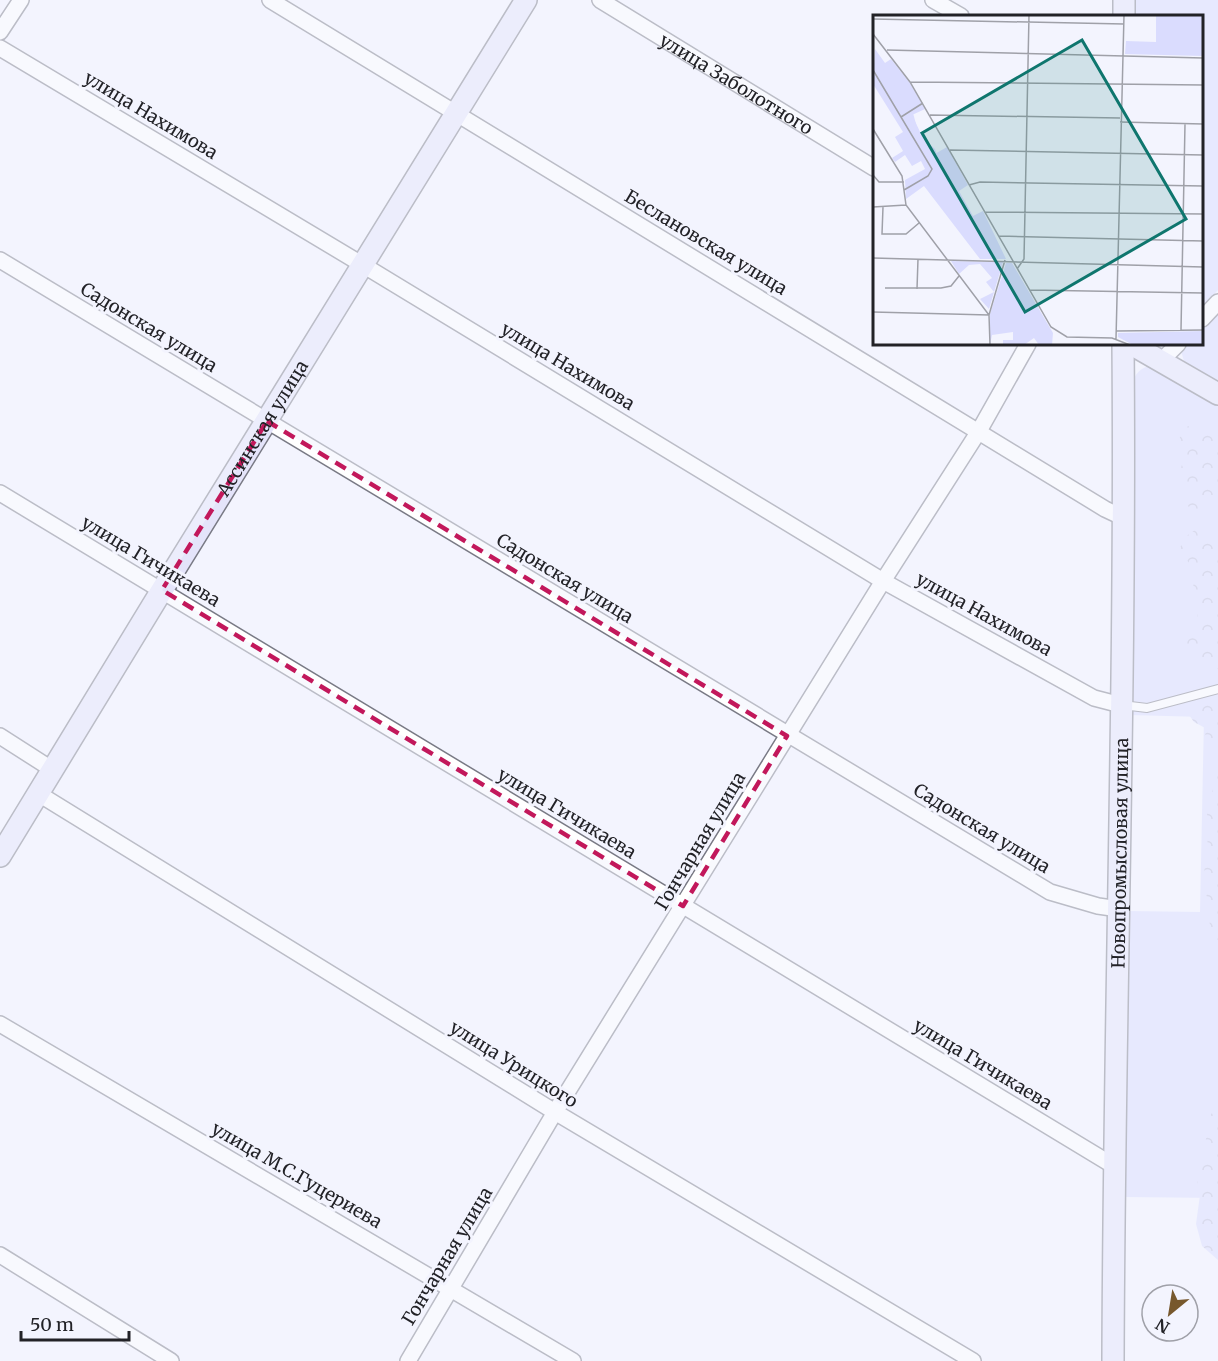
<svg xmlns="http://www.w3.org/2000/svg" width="1218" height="1361" font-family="Merriweather,serif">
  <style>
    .green { fill: #dadcfe }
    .forest { fill: url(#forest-crowns) }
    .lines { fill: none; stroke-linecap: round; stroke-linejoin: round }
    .lane-casing { stroke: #797a85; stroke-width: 10 }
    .street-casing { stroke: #797a85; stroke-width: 18 }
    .secondary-casing { stroke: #797a85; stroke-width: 24 }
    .lane { stroke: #fff; stroke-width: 8 }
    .street { stroke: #fff; stroke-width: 15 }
    .secondary { stroke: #e4e4fa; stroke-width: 21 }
    .marked { fill: none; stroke: #c2185b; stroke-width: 4.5; stroke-dasharray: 12 8; stroke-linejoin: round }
    .labels { text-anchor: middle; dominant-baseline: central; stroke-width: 6; stroke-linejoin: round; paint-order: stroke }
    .street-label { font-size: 18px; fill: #222227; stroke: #f3f4fe }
    .inset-road { fill: none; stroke: #9fa0a8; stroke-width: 1.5 }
    .view { fill: #0f766e; fill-opacity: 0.15; stroke: #0f766e; stroke-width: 3 }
    .inset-edge { fill: none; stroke: #222227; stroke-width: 3 }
  </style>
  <defs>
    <pattern id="forest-crowns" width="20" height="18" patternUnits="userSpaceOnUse" patternTransform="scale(1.5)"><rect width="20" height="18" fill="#dadcfe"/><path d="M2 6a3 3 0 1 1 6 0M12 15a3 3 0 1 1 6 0" fill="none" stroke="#bbbcda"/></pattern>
  </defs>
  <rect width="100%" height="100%" fill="#f3f4fe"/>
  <g class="green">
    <polygon points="1135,0 1218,0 1218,290 1202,307 1203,218 1202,217 1202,16 1135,16"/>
    <polygon points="1218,309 1218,384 1184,361 1181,351 1184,344 1202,344 1202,325"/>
    <path d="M1152,365L1218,402V1198L1125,1197L1127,911L1200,912L1204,717L1129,715L1132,385C1135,373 1140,368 1152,365Z"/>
  </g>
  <g class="forest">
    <path d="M1188,426L1200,433L1211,430L1218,434V501L1215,504L1212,500L1207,512L1204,515L1190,508L1183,501L1187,486C1184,470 1176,475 1186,456C1180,445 1175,434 1188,426Z"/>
    <path d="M1205,525L1213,531L1218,547V669L1205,671L1191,663L1184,641L1186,630L1197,620L1198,610L1193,589L1195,570L1179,551L1184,537C1192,534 1197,526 1205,525Z"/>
    <polygon points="1197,697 1207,697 1218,701 1218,746 1205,743 1204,738 1207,729 1194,722 1189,715"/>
    <polygon points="1216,774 1218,774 1218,940 1208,934 1211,914 1205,889 1204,874 1208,837 1207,812 1212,797 1213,779"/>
    <polygon points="1218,1108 1218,1260 1202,1246 1196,1224 1200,1195 1197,1180 1200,1157 1205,1144 1211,1114"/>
  </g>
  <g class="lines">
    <defs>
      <polyline id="lane" points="1122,705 1147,708 1218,689"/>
      <g id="street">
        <polyline points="270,0 1105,509 1122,517"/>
        <path id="s1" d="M600,0L874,168"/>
        <polyline points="933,0 961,16"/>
        <polyline points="0,32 21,0"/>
        <polyline points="0,48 363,265 883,581 1094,698 1121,705"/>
        <polyline points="0,260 1050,892 1098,906 1119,909"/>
        <polyline points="1202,319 1218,302"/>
        <polyline points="1162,360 1178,344"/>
        <polyline points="0,493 1114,1166"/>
        <polyline points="0,736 53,770"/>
        <polyline points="39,794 555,1112 973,1361"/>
        <polyline points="0,1024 573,1361"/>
        <polyline points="0,1255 171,1361"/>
        <polyline points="408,1361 555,1112 883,581 979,431 1028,344"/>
      </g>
      <g id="secondary">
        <polyline points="1124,16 1124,0"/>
        <polyline points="1131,344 1218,394"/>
        <path id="s2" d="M0,856L162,590L526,0"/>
        <path id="s3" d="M1113,1361C1114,1022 1126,683 1123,344"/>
      </g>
    </defs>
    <use href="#lane" class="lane-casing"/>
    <use href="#street" class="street-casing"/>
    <use href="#secondary" class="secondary-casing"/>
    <use href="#lane" class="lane"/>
    <use href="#street" class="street"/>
    <use href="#secondary" class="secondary"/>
  </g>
  <path d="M0 0H1218V1361H0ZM267,421L787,736L683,906L162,590Z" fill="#f3f4fe" fill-opacity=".55" fill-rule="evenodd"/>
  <path class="marked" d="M267,421L787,736L683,906L162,590Z"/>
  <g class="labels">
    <g class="street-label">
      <text stroke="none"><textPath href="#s1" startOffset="160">улица Заболотного</textPath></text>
      <text transform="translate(151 115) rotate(31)">улица Нахимова</text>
      <text transform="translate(706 242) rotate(31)">Беслановская улица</text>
      <text transform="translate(149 327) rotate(31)">Садонская улица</text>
      <text transform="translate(568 366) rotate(31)">улица Нахимова</text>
      <text stroke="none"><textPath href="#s2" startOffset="502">Ассинская улица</textPath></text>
      <text transform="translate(151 561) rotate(31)">улица Гичикаева</text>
      <text transform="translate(565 578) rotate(31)">Садонская улица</text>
      <text transform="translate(984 614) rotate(29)">улица Нахимова</text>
      <text transform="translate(567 813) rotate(31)">улица Гичикаева</text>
      <text transform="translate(982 828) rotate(31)">Садонская улица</text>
      <text transform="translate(700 841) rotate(-59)">Гончарная улица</text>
      <text stroke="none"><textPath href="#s3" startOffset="508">Новопромысловая улица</textPath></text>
      <text transform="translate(514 1064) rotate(32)">улица Урицкого</text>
      <text transform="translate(983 1064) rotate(31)">улица Гичикаева</text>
      <text transform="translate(297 1175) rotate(30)">улица М.С.Гуцериева</text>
      <text transform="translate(447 1256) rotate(-59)">Гончарная улица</text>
    </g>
  </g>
  <g transform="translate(873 15)">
    <rect width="330" height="330" fill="#f3f4fe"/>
    <path d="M2,34L12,48L18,44L37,68L52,94L39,100L49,121L60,140L74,132L95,170L86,176L100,201L110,196L133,244H107L51,171L33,184L32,165L52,154L48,146L39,151L32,140L22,147L19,143L30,136L22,122L30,117L0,69ZM78,246L130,247L116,294L107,284L121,277L113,267L119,263L107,249L96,250L86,259ZM133,248H139L180,318L179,330H166L161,323L151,330H130V325H140V317L119,320L117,330V299ZM330,316V330H260L245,322V318Z" fill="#dadcfe"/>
    <path d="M6,48L28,80L31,92L40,98L46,120L62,134L68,151L58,149L53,135L42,122V114L33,105L35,101L28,99L31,95L26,94L18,82L23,77L15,75L11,60V66L3,58L0,49Z" fill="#dadcfe"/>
    <path d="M283,0H330V41L252,39L253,26L283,27Z" fill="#dadcfe"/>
    <path class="inset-road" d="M0,4L251,9M0,19L37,67L178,312L194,322L239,323L257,330M14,35L330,43M0,55L59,154L55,161L31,175M37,67L330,70M57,100L247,103M28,102L50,88M247,107L330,109M0,114L29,161L33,190L116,300L117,330M77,135L330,140M0,160L6,167H31M96,170L107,167L330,171M0,192L33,190M10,192L9,219H33L46,208M112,197L330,199M126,221L330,226M0,243L330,252M144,254L151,244L156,0M12,273H68L78,271L86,261M44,274L45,244M157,275L330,278M0,297L116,300L132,245M308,315L312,109M243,316L330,315M243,324L251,0"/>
    <path class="view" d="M209,25L313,204L152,297L49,118Z"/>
    <rect width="330" height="330" class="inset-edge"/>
  </g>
  <g transform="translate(1170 1313) rotate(210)"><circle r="28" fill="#f3f4fe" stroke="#9fa0a8" stroke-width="1.5"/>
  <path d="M0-4.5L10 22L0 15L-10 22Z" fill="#77582d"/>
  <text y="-9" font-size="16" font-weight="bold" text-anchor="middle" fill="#222227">N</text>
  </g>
  <path d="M21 1331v9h108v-9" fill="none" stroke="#222227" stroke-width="3"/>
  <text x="30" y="1331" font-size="18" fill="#222227" stroke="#f3f4fe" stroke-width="4.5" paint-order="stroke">50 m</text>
</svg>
